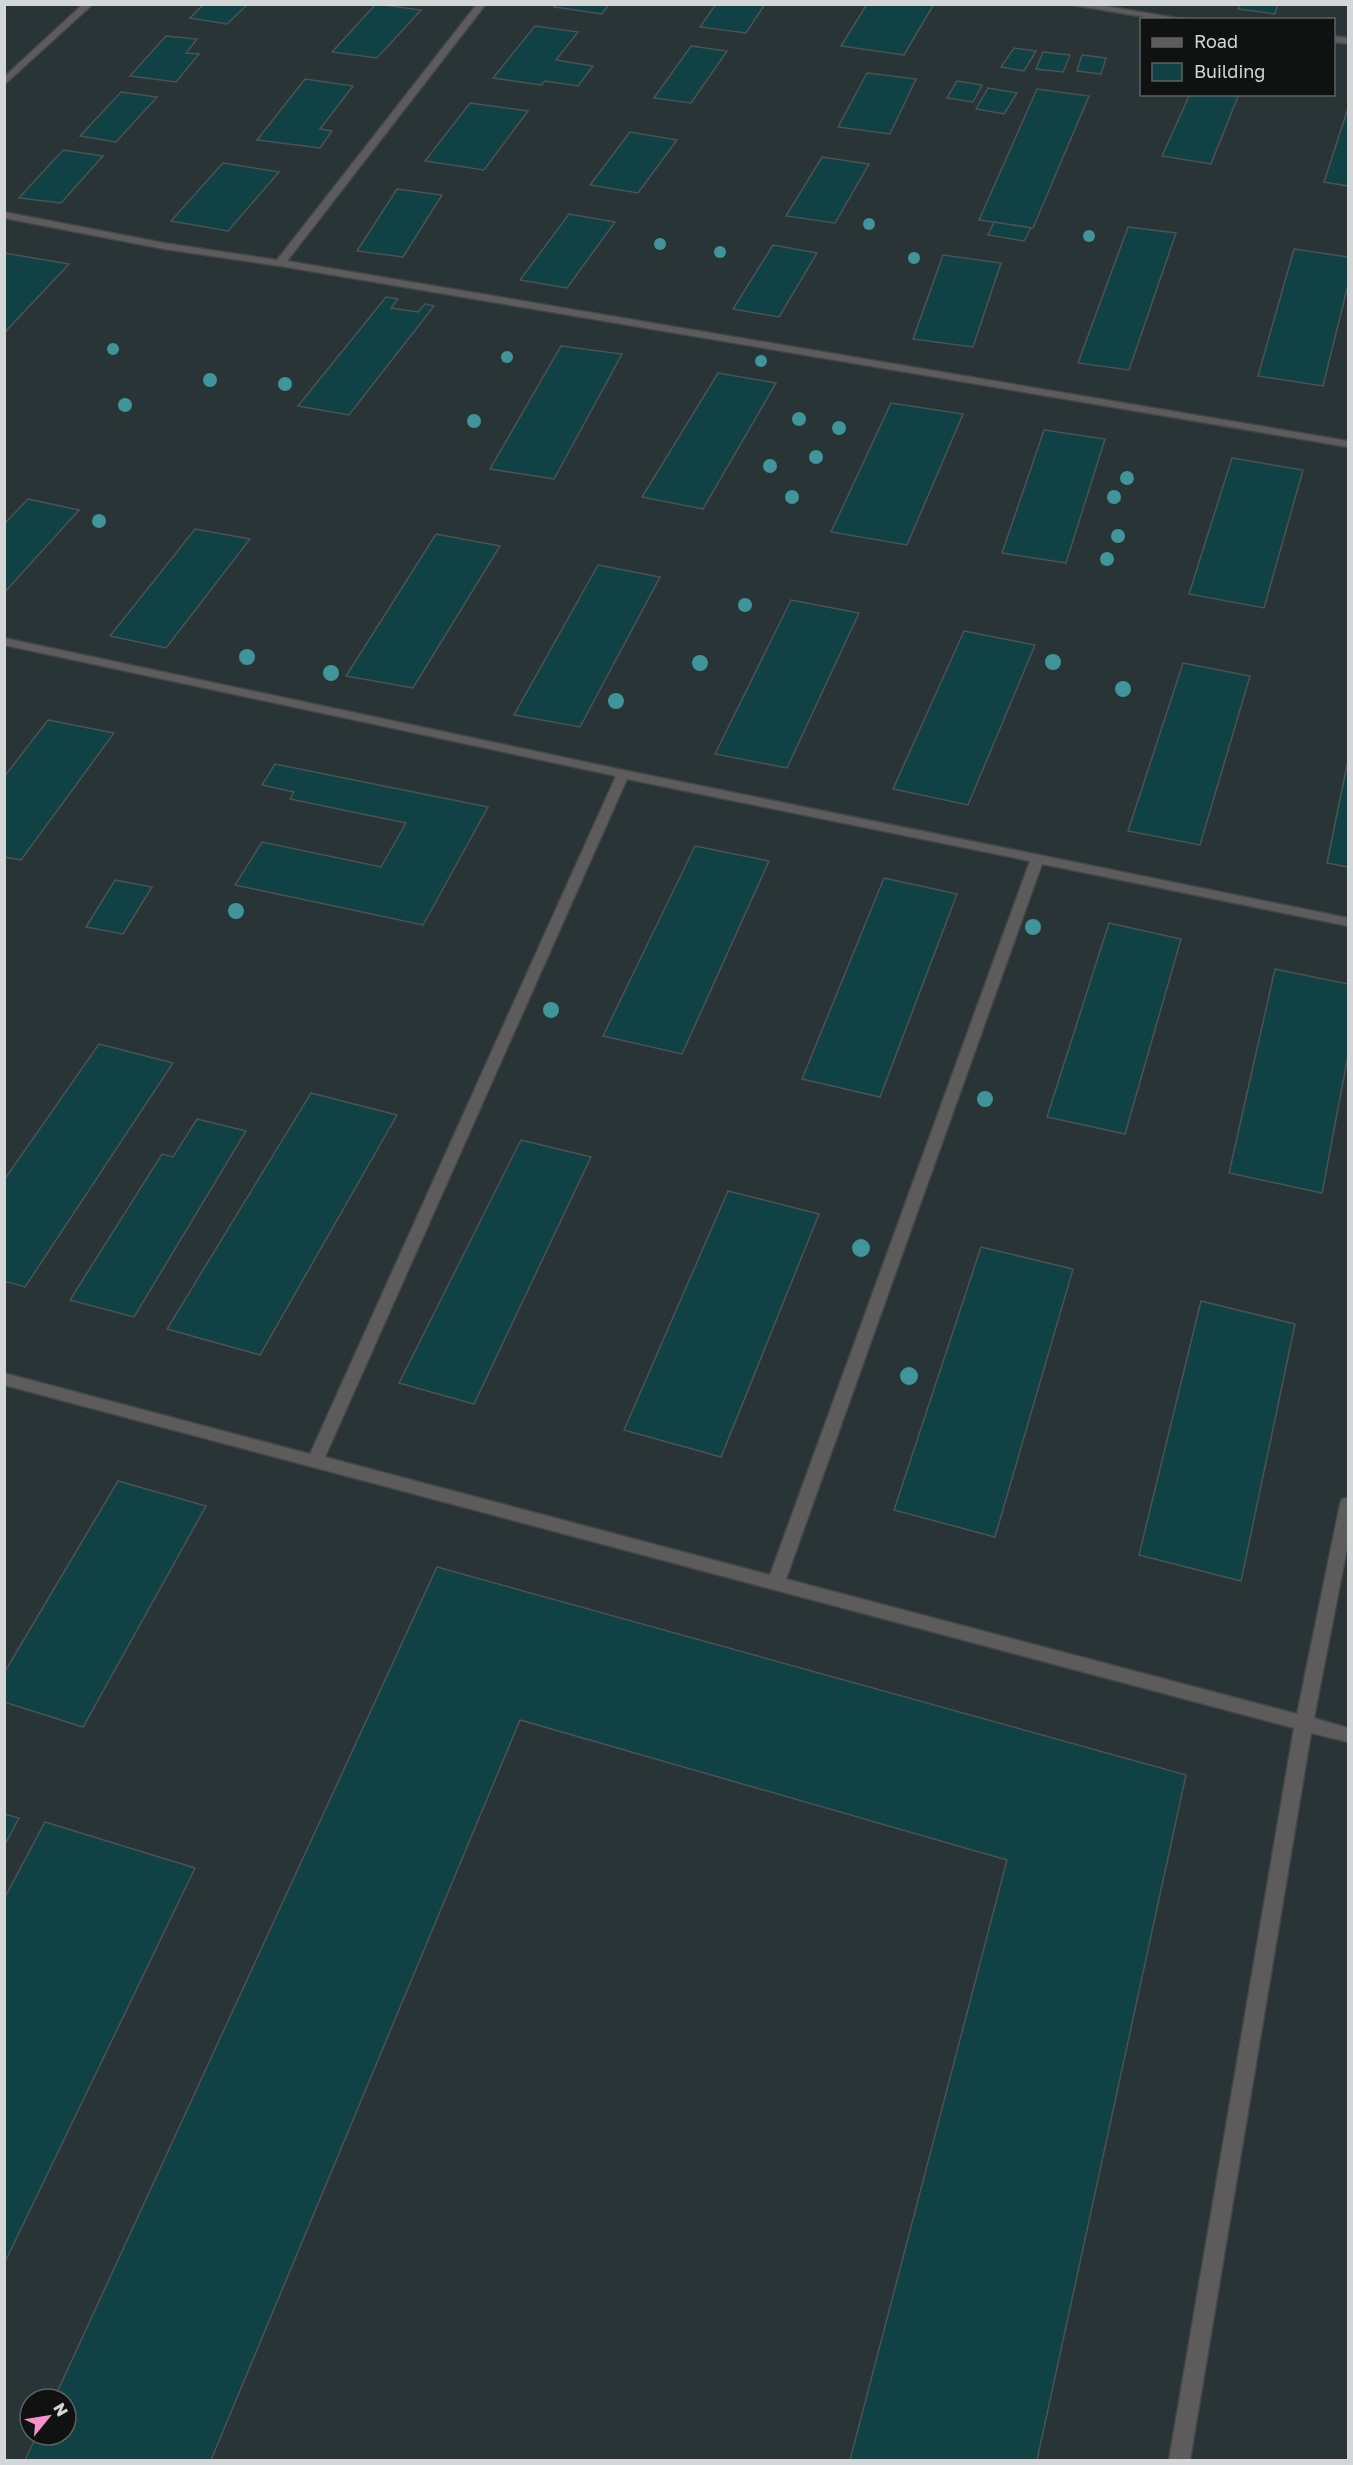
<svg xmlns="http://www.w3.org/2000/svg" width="1353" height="2465" font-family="'Golos Text',sans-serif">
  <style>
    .built { fill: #283435; fill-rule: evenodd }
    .building { fill: #104145; stroke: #4d5252; stroke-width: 1.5 }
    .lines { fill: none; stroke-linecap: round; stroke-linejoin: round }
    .street-casing { stroke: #424647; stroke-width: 3 }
    .street { fill: #5d5b5c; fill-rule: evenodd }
    .tree { fill: #40959b }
  </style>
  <rect width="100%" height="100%" fill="#262a2b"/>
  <path class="built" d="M5,5H1348V2460H5ZM1142,20H1334V94H1142ZM30,2399H66V2435H30Z"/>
  <g class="building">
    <polygon points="204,4 248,4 227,24 190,18"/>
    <polygon points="376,4 421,10 377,58 332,52"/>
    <polygon points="557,4 609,4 602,14 554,7"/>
    <polygon points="716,4 765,4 746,33 700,27"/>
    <polygon points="867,4 934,4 904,55 841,46"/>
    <polygon points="1240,4 1278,4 1275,14 1238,9"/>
    <polygon points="535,26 578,32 556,60 593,66 578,86 545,81 541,85 493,78"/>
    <polygon points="166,36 197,39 186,53 199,54 176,82 130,76"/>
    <polygon points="691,46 727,51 691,103 654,98"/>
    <polygon points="1014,48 1036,51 1024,71 1001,67"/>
    <polygon points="1043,52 1070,55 1063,72 1036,69"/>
    <polygon points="1082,55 1106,58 1101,74 1077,71"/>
    <polygon points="867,73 916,79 890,134 838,127"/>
    <polygon points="305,79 353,86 320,129 332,131 320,148 257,140"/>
    <polygon points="957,81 982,85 973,102 947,98"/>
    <polygon points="988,88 1017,93 1004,114 976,109"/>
    <polygon points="1037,89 1089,96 1033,228 979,220"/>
    <polygon points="121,92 157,97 116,142 80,136"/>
    <polygon points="1190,94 1239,94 1211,164 1162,156"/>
    <polygon points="470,103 528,111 484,170 425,161"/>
    <polygon points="1348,108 1348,186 1324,182"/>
    <polygon points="630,132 677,140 638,193 590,185"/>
    <polygon points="63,150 103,156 61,203 19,198"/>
    <polygon points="822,157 869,164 835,223 786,216"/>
    <polygon points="223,163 279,172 228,231 171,221"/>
    <polygon points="397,189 442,195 403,257 357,251"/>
    <polygon points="569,214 615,222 567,288 520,280"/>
    <polygon points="994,222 1031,228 1024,241 988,235"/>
    <polygon points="1128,227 1176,233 1129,370 1078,363"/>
    <polygon points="773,245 817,253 779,317 733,309"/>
    <polygon points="1294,249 1348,257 1348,285 1323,386 1258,376"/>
    <polygon points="4,253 69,264 4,333"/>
    <polygon points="943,255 1001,263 973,347 913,339"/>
    <polygon points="386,297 398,299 391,308 418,312 425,304 434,306 349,415 298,406"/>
    <polygon points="561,346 622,354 554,479 490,469"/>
    <polygon points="718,373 776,383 703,509 642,497"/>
    <polygon points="891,403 963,414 907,545 831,532"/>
    <polygon points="1044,430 1105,439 1066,563 1002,553"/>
    <polygon points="1232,458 1303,470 1264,608 1189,594"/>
    <polygon points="28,499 79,510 4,593 4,524"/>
    <polygon points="195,529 250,539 166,648 110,636"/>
    <polygon points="436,534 500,546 413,688 346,676"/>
    <polygon points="598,565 660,577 580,727 514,715"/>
    <polygon points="791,600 859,613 787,768 715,754"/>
    <polygon points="964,631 1035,645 968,805 893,789"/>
    <polygon points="1183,663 1250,676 1200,845 1128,831"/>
    <polygon points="48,720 114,733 21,860 4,857 4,777"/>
    <polygon points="1348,760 1348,867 1327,863"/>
    <polygon points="275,764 488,807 423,925 235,885 262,842 381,867 406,823 290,799 294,792 262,785"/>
    <polygon points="695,846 769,861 682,1054 603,1036"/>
    <polygon points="884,878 957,894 880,1097 802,1079"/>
    <polygon points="115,880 152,887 123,934 86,927"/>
    <polygon points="1109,923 1181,939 1125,1134 1047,1117"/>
    <polygon points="1275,969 1348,984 1348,1056 1322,1193 1229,1173"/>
    <polygon points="99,1044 173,1063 25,1287 4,1281 4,1180"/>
    <polygon points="311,1093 397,1115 260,1355 167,1329"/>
    <polygon points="197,1119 246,1131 134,1317 70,1300 162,1154 173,1157"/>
    <polygon points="521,1140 591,1157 474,1404 399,1383"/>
    <polygon points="728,1191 819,1214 721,1457 624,1430"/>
    <polygon points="981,1247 1073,1269 995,1537 894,1510"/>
    <polygon points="1201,1301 1295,1324 1241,1581 1139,1555"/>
    <polygon points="118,1481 206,1506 83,1727 4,1702 4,1673"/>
    <polygon points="437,1567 1186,1775 1037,2460 850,2460 1007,1860 520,1720 211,2460 25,2460 37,2435 66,2435 66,2399 54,2399"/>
    <polygon points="4,1814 19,1818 4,1846"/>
    <polygon points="45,1822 195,1868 4,2264 4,1899"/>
  </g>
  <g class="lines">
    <defs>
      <g id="street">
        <polygon points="83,4 93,4 4,85 4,77"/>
        <polygon points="477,4 486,4 287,261 1348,441 1348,447 280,266 164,249 4,218 4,212 164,243 277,260"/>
        <polygon points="1067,4 1093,4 1188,20 1162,20"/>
        <polygon points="1334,36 1348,38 1348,44 1334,42"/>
        <path d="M4,638L623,770L1348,918V926L1042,864L786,1579L1297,1714L1340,1504L1342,1499L1348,1498V1543L1314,1718L1348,1728V1742L1311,1733L1190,2460H1169L1294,1728L4,1385V1373L310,1454L616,776L4,645ZM627,779L1030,861L770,1575L325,1457Z"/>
      </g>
    </defs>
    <use href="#street" class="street-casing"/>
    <use href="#street" class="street"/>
  </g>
  <g class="tree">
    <circle cx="869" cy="224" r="6"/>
    <circle cx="1089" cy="236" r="6"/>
    <circle cx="660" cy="244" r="6"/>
    <circle cx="720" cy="252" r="6"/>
    <circle cx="914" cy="258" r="6"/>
    <circle cx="113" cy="349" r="6"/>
    <circle cx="507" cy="357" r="6"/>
    <circle cx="761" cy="361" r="6"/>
    <circle cx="210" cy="380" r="7"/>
    <circle cx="285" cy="384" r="7"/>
    <circle cx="125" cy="405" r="7"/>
    <circle cx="799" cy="419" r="7"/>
    <circle cx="474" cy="421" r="7"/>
    <circle cx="839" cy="428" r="7"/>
    <circle cx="816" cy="457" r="7"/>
    <circle cx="770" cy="466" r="7"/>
    <circle cx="1127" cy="478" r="7"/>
    <circle cx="792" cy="497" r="7"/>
    <circle cx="1114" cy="497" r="7"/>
    <circle cx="99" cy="521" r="7"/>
    <circle cx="1118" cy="536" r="7"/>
    <circle cx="1107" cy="559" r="7"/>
    <circle cx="745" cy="605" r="7"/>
    <circle cx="247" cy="657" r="8"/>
    <circle cx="1053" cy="662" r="8"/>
    <circle cx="700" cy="663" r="8"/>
    <circle cx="331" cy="673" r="8"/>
    <circle cx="1123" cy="689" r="8"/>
    <circle cx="616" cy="701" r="8"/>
    <circle cx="236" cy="911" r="8"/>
    <circle cx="1033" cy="927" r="8"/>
    <circle cx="551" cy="1010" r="8"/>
    <circle cx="985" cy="1099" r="8"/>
    <circle cx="861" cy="1248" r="9"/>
    <circle cx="909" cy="1376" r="9"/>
  </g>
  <rect width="1353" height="2465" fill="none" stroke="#d4d7d7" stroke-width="12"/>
  <rect x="1140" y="18" width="195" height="78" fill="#101212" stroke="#5e6161" stroke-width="1.5"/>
  <rect x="1152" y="38" width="30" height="9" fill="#5d5b5c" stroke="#5e6161" stroke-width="1.5"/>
  <text x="1194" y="48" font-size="18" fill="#d4d7d7">Road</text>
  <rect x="1152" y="63" width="30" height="18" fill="#104145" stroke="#5e6161" stroke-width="1.5"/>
  <text x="1194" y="78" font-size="18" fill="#d4d7d7">Building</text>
  <g transform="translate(48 2417) rotate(60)"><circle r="28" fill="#101212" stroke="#5e6161" stroke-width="1.5"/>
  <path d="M0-4.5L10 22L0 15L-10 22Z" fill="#f890cc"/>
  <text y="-9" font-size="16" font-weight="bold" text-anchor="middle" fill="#d4d7d7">N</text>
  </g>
</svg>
